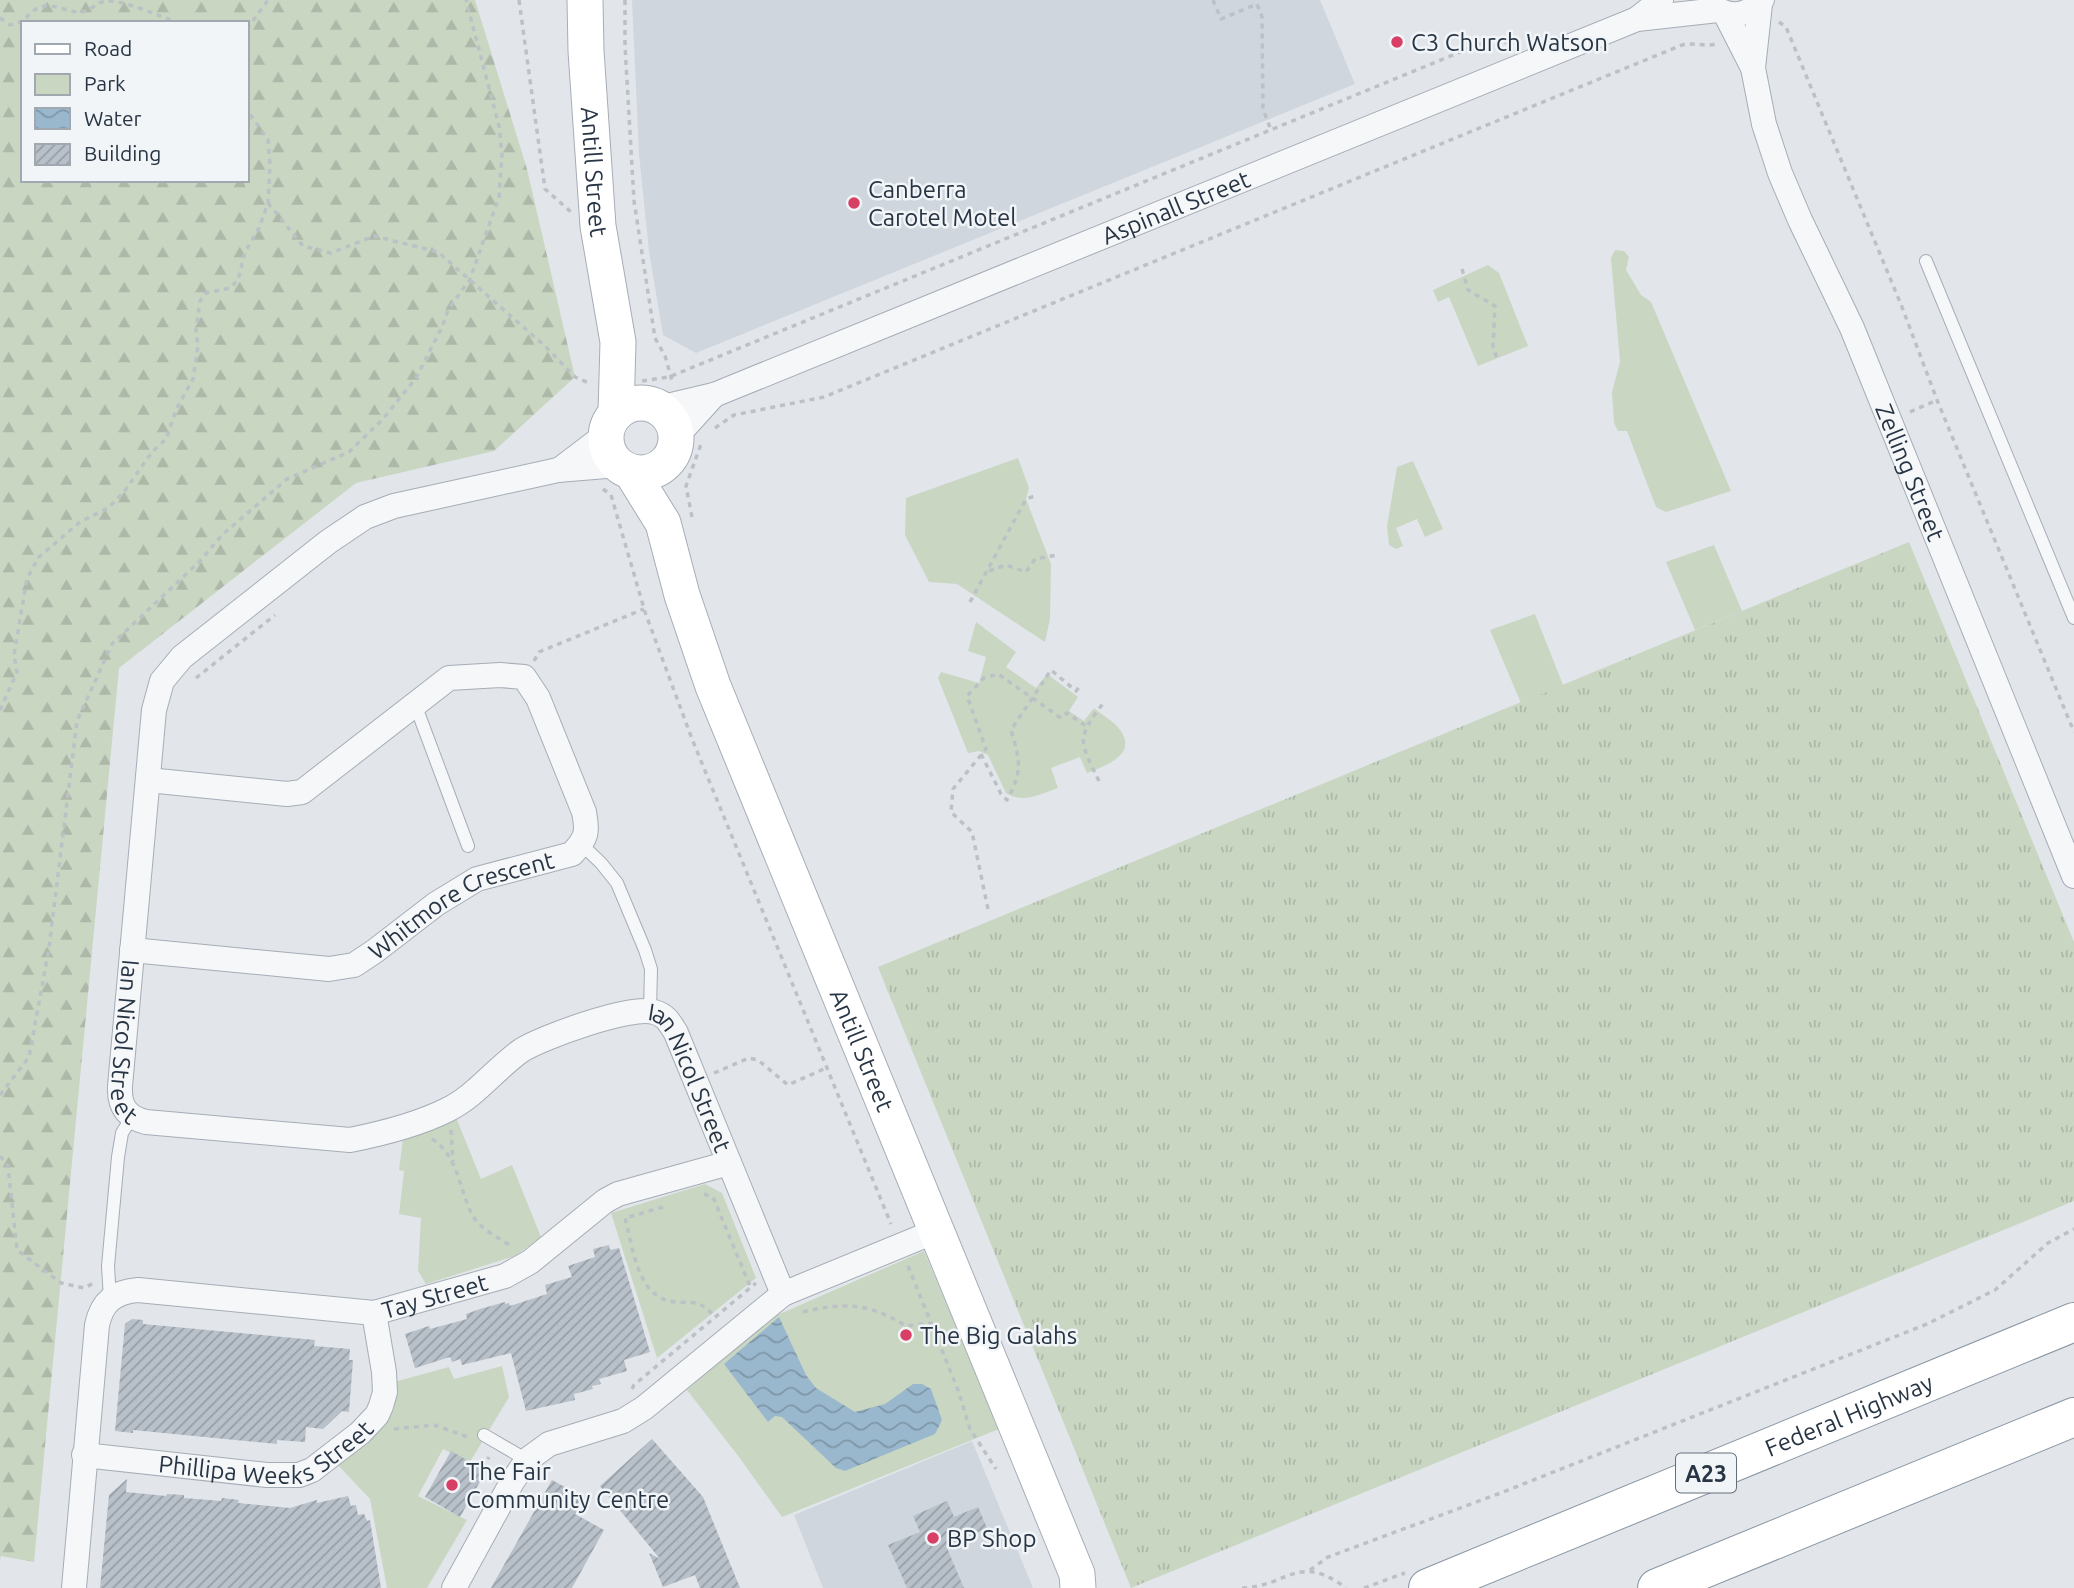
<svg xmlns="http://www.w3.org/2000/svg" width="2074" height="1588" font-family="Ubuntu,sans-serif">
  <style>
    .built { fill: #cfd6dd }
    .grass { fill: url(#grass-tufts) }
    .forest { fill: url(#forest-firs); fill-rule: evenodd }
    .park { fill: #c9d6c2 }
    .water { fill: url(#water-waves) }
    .building { fill: url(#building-hatch) }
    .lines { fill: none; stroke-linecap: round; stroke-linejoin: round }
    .lane-casing { stroke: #a6adb6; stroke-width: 14 }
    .street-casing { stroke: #a6adb6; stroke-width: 26 }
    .secondary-casing { stroke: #a6adb6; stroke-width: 37 }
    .highway-casing { stroke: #8895a3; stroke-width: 40 }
    .path { stroke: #bcc1c6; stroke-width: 3.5; stroke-dasharray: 5 5; stroke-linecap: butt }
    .lane { stroke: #f5f7f9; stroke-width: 12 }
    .street { stroke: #f5f7f9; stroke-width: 24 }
    .secondary { stroke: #fff; stroke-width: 35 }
    .highway { stroke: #fff; stroke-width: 38 }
    .poi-dot { fill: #d83f64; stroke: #f2f5f8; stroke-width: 2.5 }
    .labels { text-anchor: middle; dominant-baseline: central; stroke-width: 5; stroke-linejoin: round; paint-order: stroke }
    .shield { fill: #f2f5f8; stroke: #656f7a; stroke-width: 2 }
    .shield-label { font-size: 23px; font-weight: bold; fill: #283544 }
    .poi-label { font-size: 24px; fill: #283544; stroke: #f2f5f8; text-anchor: start }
    .street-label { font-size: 24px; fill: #283544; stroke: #f2f5f8 }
  </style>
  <defs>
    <pattern id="grass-tufts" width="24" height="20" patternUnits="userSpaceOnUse" patternTransform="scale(1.75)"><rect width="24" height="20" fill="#c9d6c2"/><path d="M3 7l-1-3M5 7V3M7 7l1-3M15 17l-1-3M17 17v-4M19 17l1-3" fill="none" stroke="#adb8a8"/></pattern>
    <pattern id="forest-firs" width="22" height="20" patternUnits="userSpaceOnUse" patternTransform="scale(1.75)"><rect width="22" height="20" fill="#c9d6c2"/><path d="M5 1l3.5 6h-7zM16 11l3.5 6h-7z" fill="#adb8a8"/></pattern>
    <pattern id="water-waves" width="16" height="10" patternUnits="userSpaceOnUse" patternTransform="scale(1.75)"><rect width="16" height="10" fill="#9ab8cd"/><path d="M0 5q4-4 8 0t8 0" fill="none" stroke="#7e96a8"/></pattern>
    <pattern id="building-hatch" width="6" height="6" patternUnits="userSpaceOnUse" patternTransform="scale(1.75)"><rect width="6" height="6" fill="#b8c0c9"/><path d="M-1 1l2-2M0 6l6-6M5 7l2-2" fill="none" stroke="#969da5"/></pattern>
  </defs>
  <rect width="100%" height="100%" fill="#e2e6eb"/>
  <g class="built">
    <polygon points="632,0 1320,0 1355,84 696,353 663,335 649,251 639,154"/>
    <polygon points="972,1441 1033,1588 823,1588 794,1515"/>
  </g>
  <polygon class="grass" points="1909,542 2074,942 2074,1201 1131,1588 878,967"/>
  <path class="forest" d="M0,0H475L527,169L575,377L494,451L356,483L119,668L34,1562L1,1556L0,1561ZM23,23H247V180H23Z"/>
  <g class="park">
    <polygon points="1615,250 1624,251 1629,257 1626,270 1641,295 1651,302 1731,491 1666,512 1656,507 1627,431 1618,431 1614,423 1612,392 1620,362 1611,258"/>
    <polygon points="1488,265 1499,273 1528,346 1478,366 1449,297 1438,302 1433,290"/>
    <polygon points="1018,458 1029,488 1026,499 1051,564 1050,619 1045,642 957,584 929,582 905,535 906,498"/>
    <polygon points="1413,461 1443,529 1425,537 1417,519 1396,528 1403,546 1396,549 1389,545 1387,526 1397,467"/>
    <polygon points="1714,545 1742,611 1695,630 1666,562"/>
    <polygon points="1535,614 1563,685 1521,703 1490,630"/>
    <path d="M976,622L1016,652L1006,667L1036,688L1047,674L1078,697L1069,711L1084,721L1094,708C1102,715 1115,722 1121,731C1137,756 1104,766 1087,773L1080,757L1051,768L1058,788C1041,794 1022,804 1006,793L988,755L979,751L968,753L938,678L941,672L979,683L986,657L968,651Z"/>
    <polygon points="455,1115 481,1179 512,1165 541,1237 515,1256 426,1284 418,1271 421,1218 399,1214 404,1171 399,1170 404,1131"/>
    <polygon points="705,1184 722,1193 756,1278 657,1358 611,1213"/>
    <polygon points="924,1251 999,1429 782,1517 739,1457 687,1390 775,1316"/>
    <polygon points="502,1366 509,1397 470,1462 443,1449 418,1496 467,1520 427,1588 387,1588 370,1499 337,1464 394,1382 449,1367 454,1379"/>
  </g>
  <polygon class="water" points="779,1317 806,1375 816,1388 855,1412 885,1404 913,1384 922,1384 931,1389 942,1420 935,1434 845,1471 836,1468 782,1417 775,1416 768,1422 724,1364"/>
  <g class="building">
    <polygon points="609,1245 610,1250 619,1248 650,1352 624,1360 627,1371 599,1379 601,1384 592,1386 593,1389 574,1394 575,1400 526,1411 511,1353 462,1365 460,1359 452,1362 450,1357 415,1368 405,1334 429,1326 430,1329 467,1319 466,1314 480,1309 505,1302 505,1304 509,1303 510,1306 547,1294 545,1285 572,1277 568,1266 595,1257 593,1249"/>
    <polygon points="132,1319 143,1320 143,1324 315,1340 314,1346 350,1349 349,1360 353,1360 349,1412 342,1411 323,1429 306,1427 305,1442 277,1440 277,1444 133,1430 133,1433 115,1431 125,1324"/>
    <polygon points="652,1439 703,1497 740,1588 700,1588 695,1575 663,1587 649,1553 660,1559 600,1486"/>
    <polygon points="451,1451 486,1471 460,1517 425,1497"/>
    <polygon points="127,1479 126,1492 166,1496 167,1494 184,1495 184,1498 221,1501 222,1498 239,1500 238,1503 290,1508 317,1500 317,1503 348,1496 351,1506 356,1505 358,1515 364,1514 367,1521 370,1520 381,1588 100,1588 109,1495"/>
    <polygon points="552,1480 585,1498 575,1514 604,1530 572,1588 491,1588"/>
    <polygon points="947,1501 954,1517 978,1507 987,1528 946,1546 964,1588 907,1588 888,1545 920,1532 913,1516"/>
  </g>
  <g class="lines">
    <defs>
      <g id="lane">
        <polyline points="1926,261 2074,618"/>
        <polyline points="415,704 468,846"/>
        <polyline points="581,844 601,863 617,883 645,950 651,969 650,1011"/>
        <polyline points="110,1299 108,1266 118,1157 122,1133 132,1117"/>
        <polyline points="484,1435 527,1460"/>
      </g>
      <g id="street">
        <path d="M1714,7C1731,19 1749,15 1762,0"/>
        <path id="s1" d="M1725,13L1753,68L1764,124L1780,173L1800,220L1852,328L2074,876"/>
        <polyline points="1637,19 1718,10"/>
        <polyline points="1753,68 1760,4"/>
        <path id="s2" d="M659,408L714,395L1637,19L1661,0"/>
        <polyline points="676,437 714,395"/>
        <path id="s3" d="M618,465L558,470L394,506L365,517L328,542L182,657L162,681L154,710L120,1086C119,1106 126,1117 146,1122L350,1140C380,1134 419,1124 447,1110C476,1096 496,1068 522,1050C543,1037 631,1005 654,1012C666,1015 670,1023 676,1033L783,1294"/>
        <polyline points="559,470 605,435"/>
        <path id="s4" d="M132,950L329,969L354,965L375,951L436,904L477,879L572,854C587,838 588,832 584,812L538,698L524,677L500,675L449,678L302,792L287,794L148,780"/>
        <path id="s5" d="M84,1455L267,1475H299L312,1470L360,1433L377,1415L381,1406L385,1392L384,1372L374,1313"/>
        <path id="s6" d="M74,1588L97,1325C102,1302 114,1292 138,1290L374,1313L505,1276L530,1262L605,1201L618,1194L729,1163"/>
        <polyline points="454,1588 512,1482 527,1460 549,1444 623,1421 644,1408 783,1294 936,1231"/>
      </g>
      <g id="secondary">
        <path id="s7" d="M585,0L586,51L598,226L618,342L616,413"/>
        <circle cx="641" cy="438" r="35"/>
        <path id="s8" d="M632,473L663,523L682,595L713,686L1077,1574L1078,1588"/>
      </g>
      <g id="highway">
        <path id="s9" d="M1428,1588L2074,1322"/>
        <polyline points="1657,1588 2074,1417"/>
      </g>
    </defs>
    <use href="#lane" class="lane-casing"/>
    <use href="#street" class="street-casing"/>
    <use href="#secondary" class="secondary-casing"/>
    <use href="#highway" class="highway-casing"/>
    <g class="path">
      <polyline points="519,0 545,189 571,212"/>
      <polyline points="625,0 625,46 634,201 655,338 665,356 673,384"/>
      <polyline points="1213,0 1221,19 1257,4 1262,17 1263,109 1271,130"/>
      <path d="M0,18L10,25C30,21 24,15 38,8C51,1 68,13 81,12C91,11 97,2 106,1C127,0 159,17 180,23"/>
      <polyline points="1779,22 1786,27 1902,307 1937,400 2074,732"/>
      <polyline points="247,29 268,0"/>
      <polyline points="268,203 303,246 331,253 374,236 438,252 546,347 575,377 589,383"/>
      <polyline points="1462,269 1468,290 1495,306 1493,346 1497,359"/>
      <polyline points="642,381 669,377 1492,39 1512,44"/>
      <polyline points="1910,412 1937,400"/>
      <path d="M715,428L734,415L824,397L1682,45C1694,42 1704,47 1716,44"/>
      <polyline points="603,489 611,495 645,612 692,739 891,1224"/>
      <polyline points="692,517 686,486 701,444"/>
      <polyline points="989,571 1006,565 1026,572 1035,559 1057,555"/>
      <polyline points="970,602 1026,499 1037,495"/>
      <polyline points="534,661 539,652 644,609"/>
      <polyline points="196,678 275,615"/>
      <polyline points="0,710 17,672 14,655 27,578 39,557 80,522 108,508 124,492 152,452 166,439 177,408 193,379 198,346 196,329 200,301 206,293 230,288 238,280 245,252 259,228 268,203 270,165 268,140 247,110"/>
      <path d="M981,754L1001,794L1007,800C1023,771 1020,761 1011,730L1051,670L1076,691L1081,685"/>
      <path d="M1099,781C1079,740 1076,739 1104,702"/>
      <polyline points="988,909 972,832 951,812 953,789 986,749 967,696 984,678 998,674 1061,718 1067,713 1086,726"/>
      <polyline points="714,1073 749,1058 758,1060 788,1085 826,1068"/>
      <polyline points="0,1095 29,1057 49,948 77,721 112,644 200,561 222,535 287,479 349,452 383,419 416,378 442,327 448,310 470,279 499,197 502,155 499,126 466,0"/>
      <polyline points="451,1130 453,1161"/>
      <path d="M432,1139C459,1156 459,1191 473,1216C480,1229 501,1239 512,1247"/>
      <polyline points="0,1156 8,1166 17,1250 61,1283 84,1288 94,1283"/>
      <polyline points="704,1194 713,1197 750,1286"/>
      <path d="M663,1207L625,1218C633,1247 637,1300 676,1302C696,1303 700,1300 715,1317"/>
      <polyline points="908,1266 958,1390 970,1429 996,1469"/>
      <path d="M803,1312C843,1302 870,1303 906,1326L931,1323"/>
      <polyline points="632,1389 634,1385 756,1283"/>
      <polyline points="394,1429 434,1425 468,1437"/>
      <polyline points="483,1468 489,1457"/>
      <polyline points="1310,1570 1328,1557 1498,1494 1927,1324 1995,1290 2048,1243 2074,1229"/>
      <path d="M1242,1588C1289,1586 1298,1552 1346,1588"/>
      <polyline points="1364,1588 1405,1573"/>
    </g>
    <use href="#lane" class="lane"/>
    <use href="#street" class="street"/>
    <use href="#secondary" class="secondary"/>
    <use href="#highway" class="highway"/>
  </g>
  <g class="poi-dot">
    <circle cx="1397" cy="42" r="7"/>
    <circle cx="854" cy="203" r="7"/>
    <circle cx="906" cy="1335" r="7"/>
    <circle cx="452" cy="1485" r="7"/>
    <circle cx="933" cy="1538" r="7"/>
  </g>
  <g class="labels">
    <rect class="shield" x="1676" y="1453.5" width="60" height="39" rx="5"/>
    <g class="shield-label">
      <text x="1706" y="1473">A23</text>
    </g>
    <g class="poi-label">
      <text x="1411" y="42">C3 Church Watson</text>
      <text x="868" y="189">Canberra<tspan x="868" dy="28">Carotel Motel</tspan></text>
      <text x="920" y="1335">The Big Galahs</text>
      <text x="466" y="1471">The Fair<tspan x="466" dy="28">Community Centre</tspan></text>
      <text x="947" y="1538">BP Shop</text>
    </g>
    <g class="street-label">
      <text stroke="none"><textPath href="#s7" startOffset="172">Antill Street</textPath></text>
      <text stroke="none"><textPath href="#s2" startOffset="555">Aspinall Street</textPath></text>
      <text stroke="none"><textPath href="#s1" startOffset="497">Zelling Street</textPath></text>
      <text stroke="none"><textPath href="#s4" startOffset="348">Whitmore Crescent</textPath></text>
      <text stroke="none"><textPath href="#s3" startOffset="884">Ian Nicol Street</textPath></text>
      <text stroke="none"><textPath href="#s8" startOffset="623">Antill Street</textPath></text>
      <text stroke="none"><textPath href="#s3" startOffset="1596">Ian Nicol Street</textPath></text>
      <text stroke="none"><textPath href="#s6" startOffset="623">Tay Street</textPath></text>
      <text stroke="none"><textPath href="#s9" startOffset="455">Federal Highway</textPath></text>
      <text stroke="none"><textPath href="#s5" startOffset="189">Phillipa Weeks Street</textPath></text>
    </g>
  </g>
  <rect x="21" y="21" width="228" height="161" fill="#f2f5f8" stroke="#a1a8b0" stroke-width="2"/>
  <rect x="35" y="44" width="35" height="10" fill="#ffffff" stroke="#a1a8b0" stroke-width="2"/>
  <text x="84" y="56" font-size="21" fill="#283544">Road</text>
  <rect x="35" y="74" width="35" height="21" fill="#c9d6c2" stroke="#a1a8b0" stroke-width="2"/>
  <text x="84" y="91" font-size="21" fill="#283544">Park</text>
  <rect x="35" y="108" width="35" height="21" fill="url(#water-waves)" stroke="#a1a8b0" stroke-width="2"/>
  <text x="84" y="126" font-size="21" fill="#283544">Water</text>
  <rect x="35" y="144" width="35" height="21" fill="url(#building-hatch)" stroke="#a1a8b0" stroke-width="2"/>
  <text x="84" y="161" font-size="21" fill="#283544">Building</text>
</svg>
